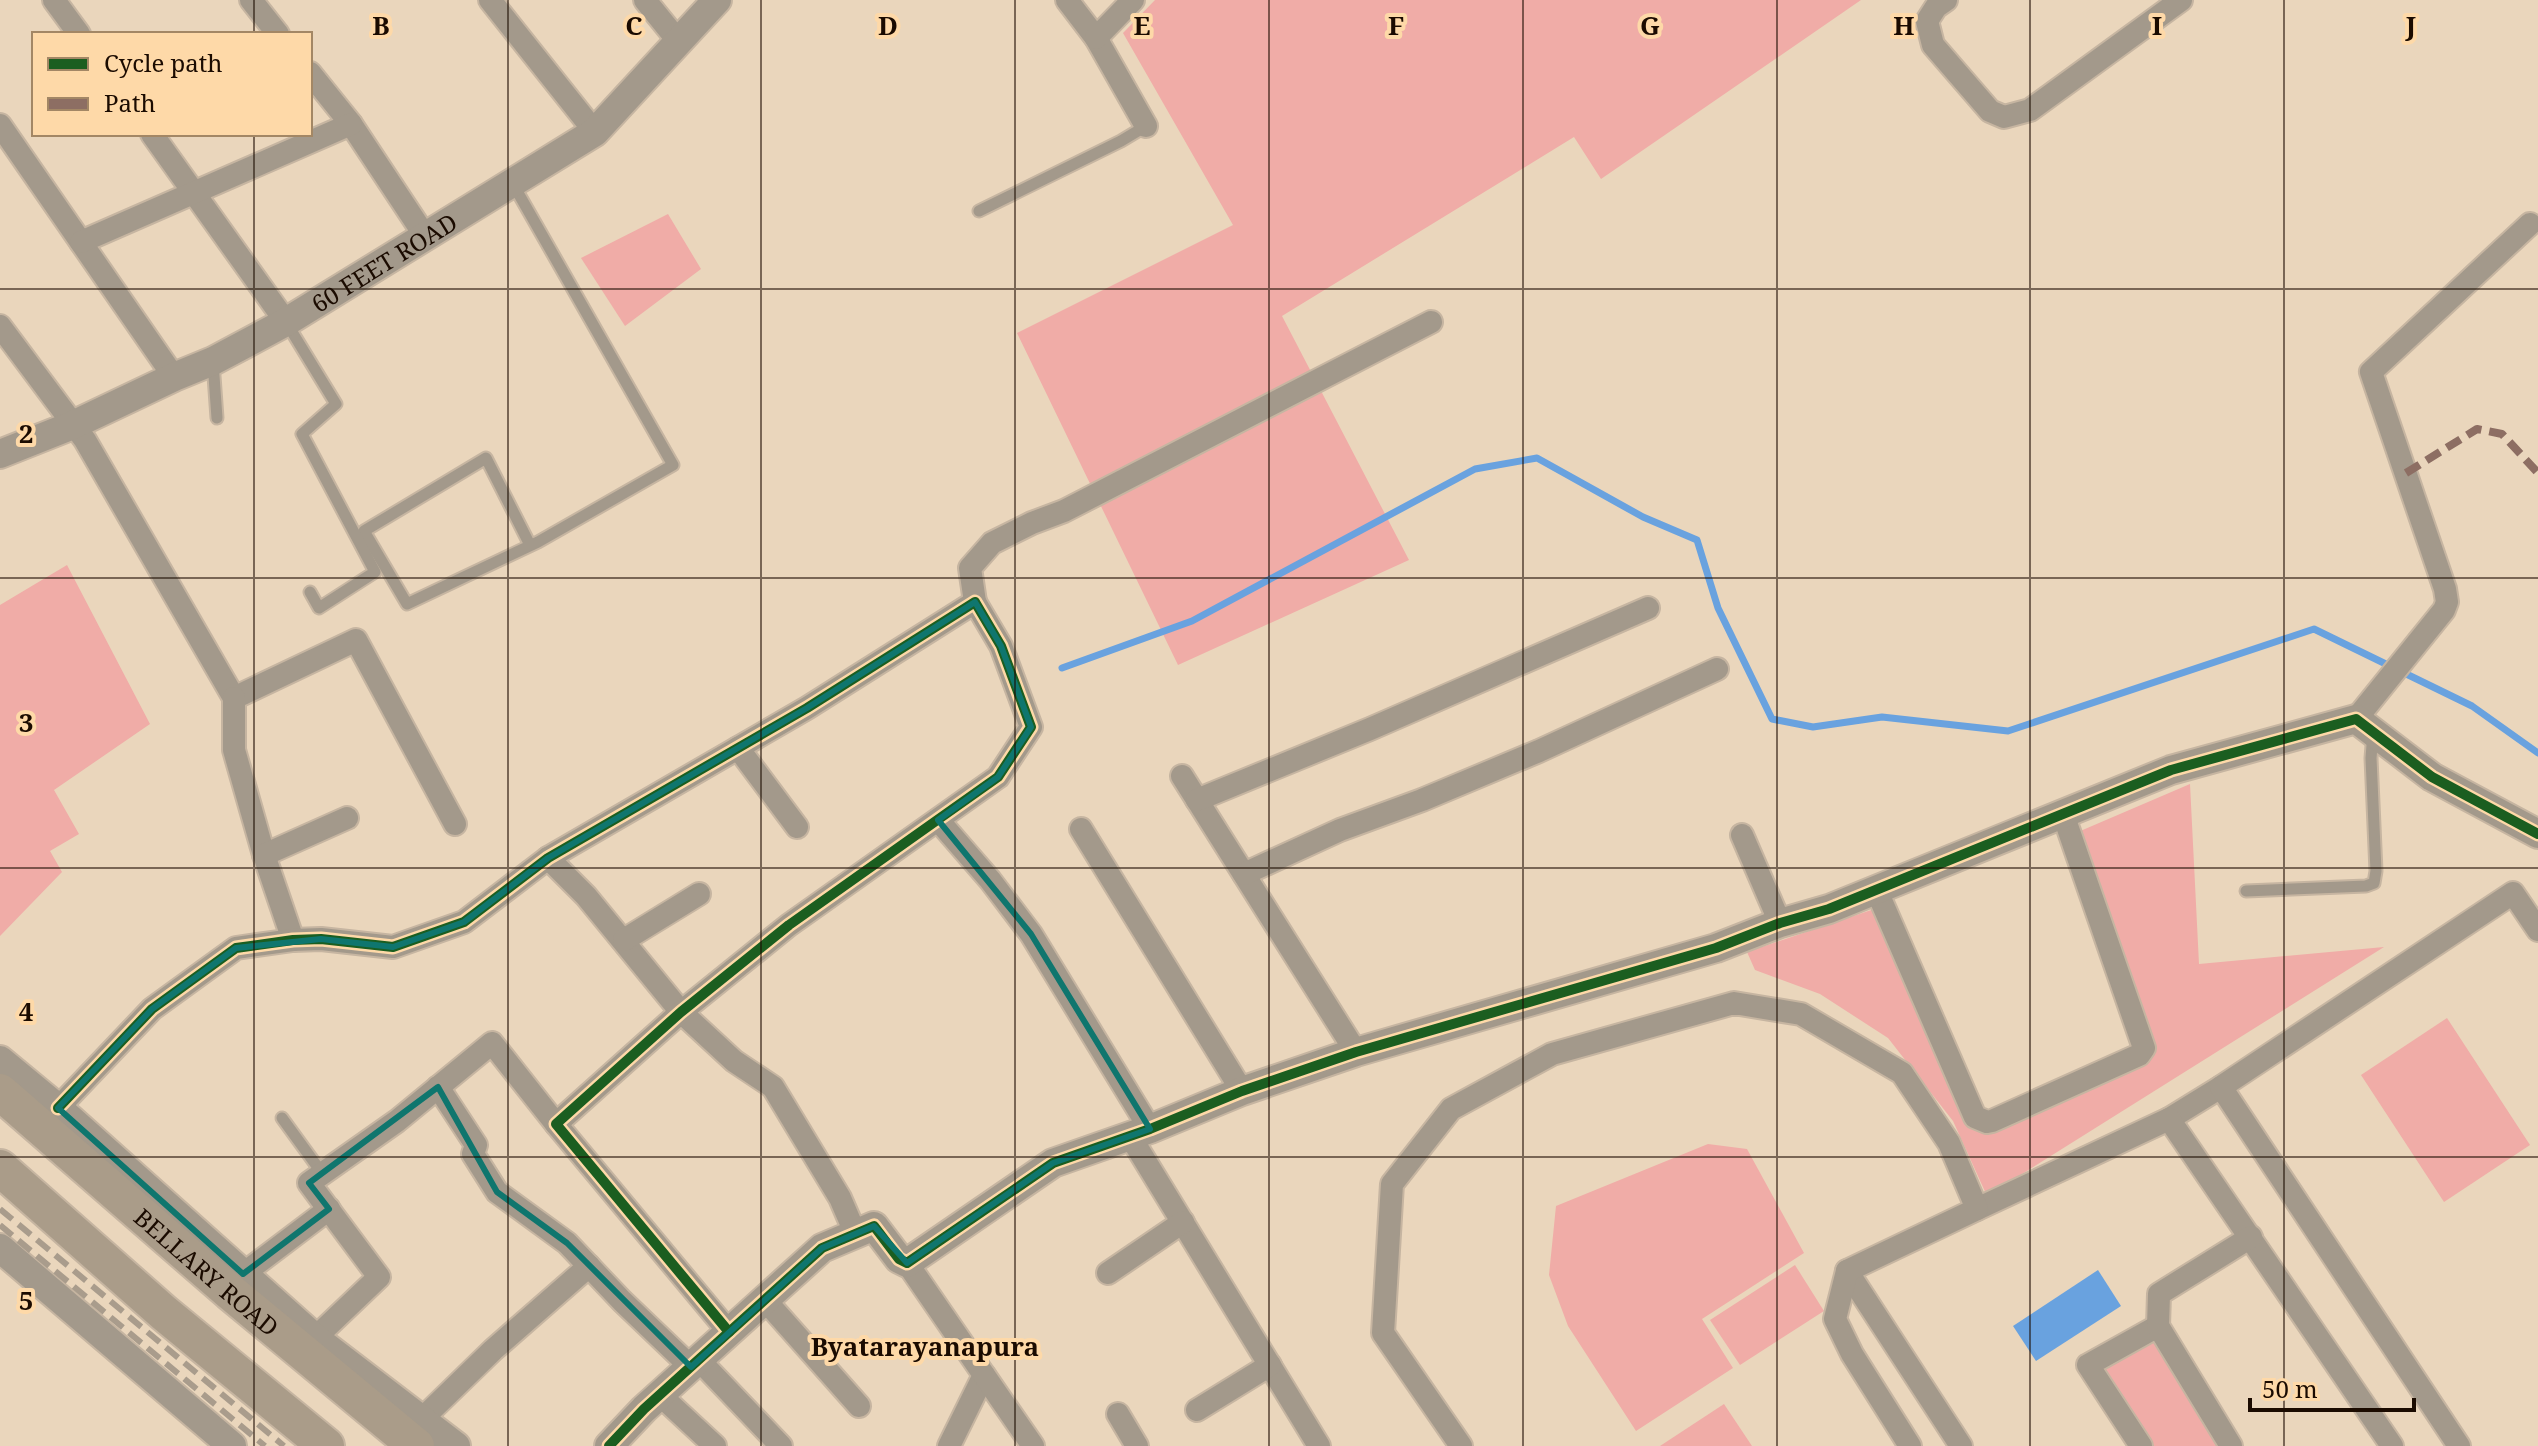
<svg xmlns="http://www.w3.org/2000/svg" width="2538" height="1446" font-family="'Noto Serif',serif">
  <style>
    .green { fill: #f0aca7 }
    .water { fill: #69a2df }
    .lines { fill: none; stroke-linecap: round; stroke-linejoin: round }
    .stream { stroke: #69a2df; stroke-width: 7 }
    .service-casing { stroke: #c6b5a1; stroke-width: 15 }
    .minor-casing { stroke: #c6b5a1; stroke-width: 26 }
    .tertiary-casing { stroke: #c6b5a1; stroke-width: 32 }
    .trunk-casing { stroke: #c6b5a1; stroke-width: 40 }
    .service { stroke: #a3998b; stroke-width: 11 }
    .minor { stroke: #a3998b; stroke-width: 22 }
    .tertiary { stroke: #a3998b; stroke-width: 28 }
    .trunk { stroke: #aa9c89; stroke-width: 36 }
    .rail { stroke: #a99c8c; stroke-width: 6; stroke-dasharray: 16 8; stroke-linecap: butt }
    .quiet { stroke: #8d6e63; stroke-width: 8; stroke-dasharray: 16 8; stroke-linecap: butt }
    .cycleway-casing { stroke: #fed9a8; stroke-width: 15 }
    .cycleway { stroke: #1b5e20; stroke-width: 10 }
    .marked { fill: none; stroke: #0f766e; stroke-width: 6; stroke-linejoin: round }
    .grid { fill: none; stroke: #1b0b00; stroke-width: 2; stroke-opacity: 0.55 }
    .labels { text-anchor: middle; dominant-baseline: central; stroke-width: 8; stroke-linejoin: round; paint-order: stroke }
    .street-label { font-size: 24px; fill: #1b0b00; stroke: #fed9a8 }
    .neighbourhood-label { font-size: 26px; font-weight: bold; fill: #1b0b00; stroke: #fed9a8 }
    .grid-label { font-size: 26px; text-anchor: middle; font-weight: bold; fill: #1b0b00; stroke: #fed9a8; stroke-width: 8; stroke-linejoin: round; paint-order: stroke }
  </style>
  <rect width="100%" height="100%" fill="#ead6bc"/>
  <g class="green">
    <polygon points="1155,0 1861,0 1601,179 1574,137 1282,316 1409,560 1178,665 1017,333 1233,225 1123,33"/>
    <polygon points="668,214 701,269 625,326 581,258"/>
    <polygon points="67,565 150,724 54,790 79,834 50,851 62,872 0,936 0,605"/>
    <polygon points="2190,784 2199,964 2384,947 1987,1196 1953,1121 1888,1038 1820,994 1755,970 1747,952 1889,904 1983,1129 2150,1051 2071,835"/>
    <polygon points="2447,1018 2530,1145 2444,1202 2361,1075"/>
    <polygon points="1708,1144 1747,1149 1804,1253 1702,1319 1733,1368 1636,1431 1568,1326 1549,1275 1556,1206"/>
    <polygon points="1795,1265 1824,1311 1740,1365 1710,1320"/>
    <polygon points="2155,1336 2219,1446 2150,1446 2101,1371"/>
    <polygon points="1724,1404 1752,1446 1660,1446"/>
  </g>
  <polygon class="water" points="2098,1270 2121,1306 2036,1361 2013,1326"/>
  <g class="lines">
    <polyline class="stream" points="1062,668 1192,621 1475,469 1537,458 1643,517 1697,540 1718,608 1772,719 1813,727 1882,717 2008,731 2314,629 2472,706 2538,753"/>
    <defs>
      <g id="service">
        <polyline points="513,184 673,465 538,542 407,604 364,531 486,458 530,545"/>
        <polyline points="979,211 1121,141 1146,126"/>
        <polyline points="286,322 336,404 302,434 375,572 319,608 310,592"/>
        <polyline points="213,362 217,418"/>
        <polyline points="2246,891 2366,886 2374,883 2376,871 2371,758 2373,733"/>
        <polyline points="282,1118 322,1173"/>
      </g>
      <g id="minor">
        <polyline points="54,0 79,34"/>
        <polyline points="251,0 278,34"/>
        <polyline points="490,0 595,132"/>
        <polyline points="645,0 679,42"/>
        <polyline points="1067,0 1096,38 1146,126"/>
        <polyline points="1946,0 1936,7 1927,21 1933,45 1990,111 2004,117 2030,110 2181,0"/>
        <polyline points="1096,38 1133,0"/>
        <polyline points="310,73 351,124 425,236"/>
        <polyline points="0,125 174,377"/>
        <polyline points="152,134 286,322"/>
        <polyline points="81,242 351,124"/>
        <polyline points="0,326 85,440 234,698 356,640 455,824"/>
        <polyline points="975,602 970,568 992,543 1032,523 1064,511 1431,322"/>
        <polyline points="234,698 234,750 264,855 293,940"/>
        <polyline points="2356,719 2444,610 2447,602 2445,589 2371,372 2530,224"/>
        <polyline points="738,748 797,827"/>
        <polyline points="1182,776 1356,1052"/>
        <polyline points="1197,800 1370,729 1648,608"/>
        <polyline points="938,820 990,880 1031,934 1150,1129"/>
        <polyline points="1081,829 1242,1091"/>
        <polyline points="1742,835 1780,923"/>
        <polyline points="264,855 347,818"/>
        <polyline points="548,858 586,896 681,1012 734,1061 773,1087 840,1198 856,1235"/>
        <polyline points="1244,874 1340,830 1422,800 1539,751 1717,669"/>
        <polyline points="1876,889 1975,1117 1987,1122 1992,1121 2139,1055 2144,1048 2063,814"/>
        <polyline points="624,940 699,894"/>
        <polyline points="438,1087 476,1145 473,1154 497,1192 567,1243 622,1301 691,1367"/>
        <polyline points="58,1108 152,1009 236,948 293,940 321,939 393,947 464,922 548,858 807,708 975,602 1001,646 1031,727 998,777 789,925 681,1012 556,1124 729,1332"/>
        <polyline points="2169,1119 2221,1087"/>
        <polyline points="1130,1136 1319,1446"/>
        <polyline points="1977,1209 2169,1119 2392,1446"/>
        <polyline points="907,1263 984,1375 949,1446"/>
        <polyline points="1847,1271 1961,1446"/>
        <polyline points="1108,1273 1183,1222"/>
        <polyline points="243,1274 329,1209"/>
        <polyline points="765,1300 859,1406"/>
        <polyline points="315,1338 379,1277 309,1183 397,1121 492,1043 556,1124"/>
        <polyline points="699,1360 781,1446"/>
        <polyline points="984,1375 1033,1446"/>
        <polyline points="660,1395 715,1446"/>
        <polyline points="1197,1410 1270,1365"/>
        <polyline points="1118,1414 1137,1446"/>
        <polyline points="421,1420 493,1350 589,1266"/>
        <polyline points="1461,1446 1383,1333 1392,1184 1451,1109 1552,1054 1734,1003 1801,1014 1902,1073 1949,1143 1977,1209 1847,1271 1835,1319 1852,1354 1910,1446"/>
        <polyline points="2141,1446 2088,1365 2158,1326"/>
        <polyline points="2231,1446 2158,1326 2159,1294 2251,1237"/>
        <polyline points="2459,1446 2221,1087 2513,893 2538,930"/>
      </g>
      <g id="tertiary">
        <path id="s1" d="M0,454L73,425L174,377L213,361L286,322L595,132L717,0"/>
        <polyline points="0,1060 58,1108 315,1338 456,1446"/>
        <polyline points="0,1248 232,1446"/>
        <polyline points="609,1446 644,1409 822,1248 874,1226 899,1259 907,1263 1053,1163 1150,1129 1242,1091 1356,1052 1716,948 1780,923 1829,909 2171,770 2356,719 2432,777 2538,834"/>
      </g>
      <g id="trunk">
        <path id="s2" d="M0,1092L230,1292L416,1446"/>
        <polyline points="0,1168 164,1313 326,1446"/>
      </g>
    </defs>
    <use href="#service" class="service-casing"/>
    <use href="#minor" class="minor-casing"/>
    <use href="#tertiary" class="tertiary-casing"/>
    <use href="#trunk" class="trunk-casing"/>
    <use href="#service" class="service"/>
    <use href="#minor" class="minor"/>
    <use href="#tertiary" class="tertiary"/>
    <use href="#trunk" class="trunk"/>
    <g class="rail">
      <polyline points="0,1209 284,1446"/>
      <polyline points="0,1225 265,1446"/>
    </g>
    <polyline class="quiet" points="2406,473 2477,429 2502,434 2538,473"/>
    <defs>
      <g id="cycleway">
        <polyline points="58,1108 152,1009 236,948 293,940 321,939 393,947 464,922 548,858 807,708 975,602 1001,646 1031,727 998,777 789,925 681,1012 556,1124 729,1332"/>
        <polyline points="609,1446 644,1409 822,1248 874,1226 899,1259 907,1263 1053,1163 1150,1129 1242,1091 1356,1052 1716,948 1780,923 1829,909 2171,770 2356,719 2432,777 2538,834"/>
      </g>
    </defs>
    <use href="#cycleway" class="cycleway-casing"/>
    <use href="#cycleway" class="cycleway"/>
  </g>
  <path class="marked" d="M975,602L1001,646L1031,727L998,777L938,820L1031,934L1150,1129L1053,1163L907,1263L874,1226L822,1248L691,1367L567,1243L497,1192L438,1087L309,1183L329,1209L243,1274L58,1108L152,1009L236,948L321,939L393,947L464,922L548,858L807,708Z"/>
  <path class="grid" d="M254,0V34M508,0V1446M761,0V1446M1015,0V1446M1269,0V1446M1523,0V1446M1777,0V1446M2030,0V1446M2284,0V1446M254,134V1446M0,289H2538M0,578H2538M0,868H2538M0,1157H2538"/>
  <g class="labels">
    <g class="street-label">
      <text stroke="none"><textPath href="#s1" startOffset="430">60 FEET ROAD</textPath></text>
      <text stroke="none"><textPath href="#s2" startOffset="274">BELLARY ROAD</textPath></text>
    </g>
    <g class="neighbourhood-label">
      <text x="925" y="1346">Byatarayanapura</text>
    </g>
  </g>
  <g class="grid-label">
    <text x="381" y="35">B</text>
    <text x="634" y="35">C</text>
    <text x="888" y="35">D</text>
    <text x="1142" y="35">E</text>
    <text x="1396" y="35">F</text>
    <text x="1650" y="35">G</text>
    <text x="1904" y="35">H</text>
    <text x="2157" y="35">I</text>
    <text x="2411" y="35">J</text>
    <text x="26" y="443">2</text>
    <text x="26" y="732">3</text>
    <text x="26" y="1021">4</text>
    <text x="26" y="1310">5</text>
  </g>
  <rect x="32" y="32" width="280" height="104" fill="#fed9a8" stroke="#a38765" stroke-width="2"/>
  <rect x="48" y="58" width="40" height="12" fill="#1b5e20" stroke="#a38765" stroke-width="2"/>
  <text x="104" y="72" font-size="24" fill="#1b0b00">Cycle path</text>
  <rect x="48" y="98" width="40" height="12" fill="#8d6e63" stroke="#a38765" stroke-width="2"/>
  <text x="104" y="112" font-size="24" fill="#1b0b00">Path</text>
  <path d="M2250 1398v12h164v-12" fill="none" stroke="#1b0b00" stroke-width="4"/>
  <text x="2262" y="1398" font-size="24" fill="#1b0b00" stroke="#fed9a8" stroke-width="6" paint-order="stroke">50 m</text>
</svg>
